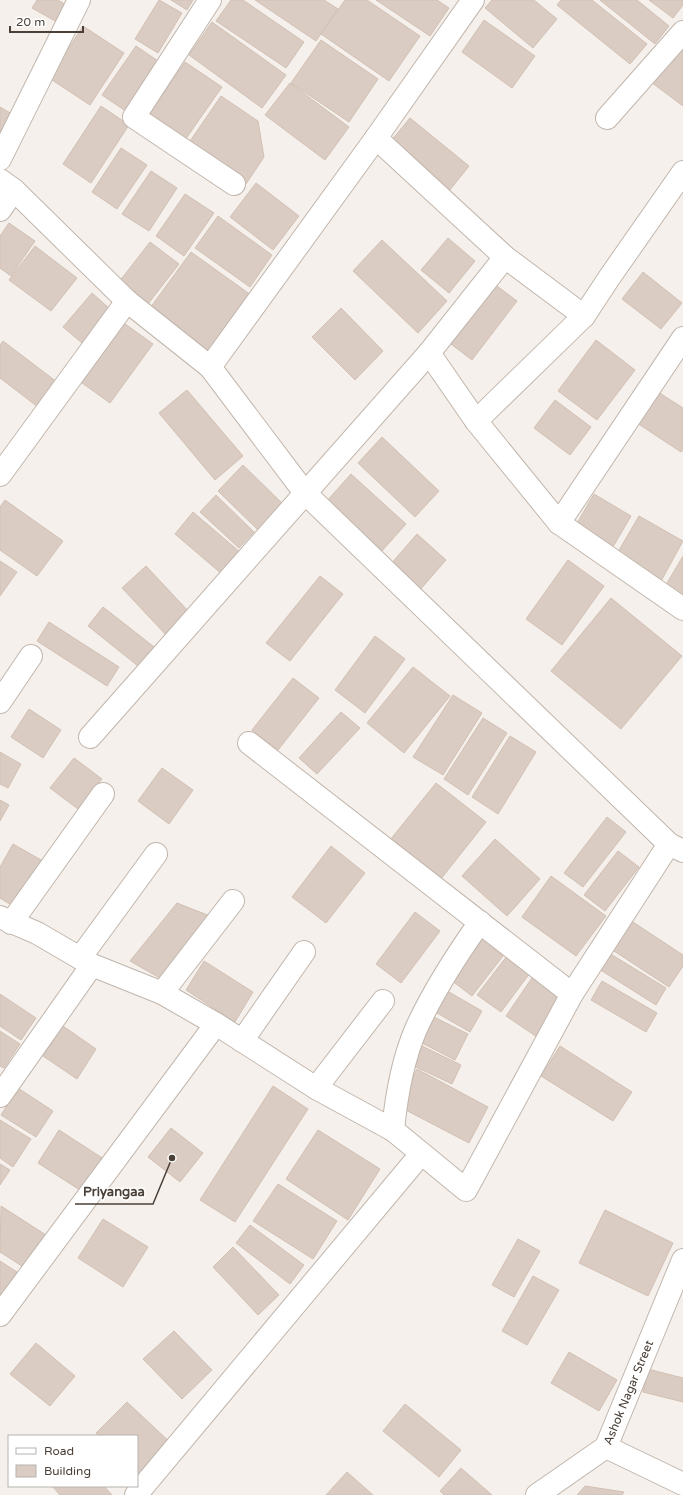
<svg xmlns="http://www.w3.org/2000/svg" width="683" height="1495" font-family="'Varela Round',sans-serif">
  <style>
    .building { fill: #daccc3; stroke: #d2c0b3 }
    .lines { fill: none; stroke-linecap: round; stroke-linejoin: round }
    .minor-casing { stroke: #c1b6ad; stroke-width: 24 }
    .minor { stroke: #fff; stroke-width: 22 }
    .labels { text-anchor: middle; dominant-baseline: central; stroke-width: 3; stroke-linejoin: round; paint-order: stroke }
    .street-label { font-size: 12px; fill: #4a4038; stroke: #fff }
    .leader { fill: none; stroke: #4a4038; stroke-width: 1.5 }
    .callout-dot { fill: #4a4038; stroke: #fff; stroke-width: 1.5 }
    .callout-label { font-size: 13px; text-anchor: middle; font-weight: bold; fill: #4a4038; stroke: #fff; stroke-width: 3; stroke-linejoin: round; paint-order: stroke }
  </style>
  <rect width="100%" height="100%" fill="#f5f0eb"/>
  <g class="building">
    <polygon points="37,0 58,0 66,5 57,22 32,8"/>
    <polygon points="159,0 182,13 158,53 135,39"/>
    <polygon points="171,0 193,0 187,10"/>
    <polygon points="231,0 243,0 304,42 286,68 216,21"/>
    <polygon points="255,0 324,0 338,9 316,41"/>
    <polygon points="345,0 367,0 420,36 389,81 321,34"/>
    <polygon points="376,0 437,0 449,8 430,36"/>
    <polygon points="492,0 534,0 557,19 533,48 485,8"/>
    <polygon points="561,0 592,0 647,44 630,64 557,5"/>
    <polygon points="600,0 637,0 669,26 655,44"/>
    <polygon points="649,0 683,0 683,5 673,18"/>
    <polygon points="484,20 535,56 512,88 462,52"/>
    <polygon points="212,22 286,75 262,108 189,55"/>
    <polygon points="83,26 124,53 90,105 49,78"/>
    <polygon points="321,40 378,79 349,122 291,83"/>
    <polygon points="683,43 683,106 647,79"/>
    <polygon points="136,46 164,65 130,114 102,95"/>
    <polygon points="185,62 222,87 185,140 149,115"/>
    <polygon points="290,83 349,127 325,160 265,115"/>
    <polygon points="221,96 258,121 264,157 246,184 188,144"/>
    <polygon points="101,106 129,125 91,183 63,164"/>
    <polygon points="0,107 12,114 0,134"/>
    <polygon points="410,118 469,166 445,196 386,147"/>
    <polygon points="121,148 147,165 117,209 92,192"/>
    <polygon points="151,171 177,188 149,231 122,214"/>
    <polygon points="256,183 299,216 273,250 230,217"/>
    <polygon points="185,194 214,213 184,256 156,236"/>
    <polygon points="218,216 272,255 250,287 195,248"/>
    <polygon points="9,223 35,241 11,276 0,268 0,236"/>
    <polygon points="448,238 475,261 449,293 421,270"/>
    <polygon points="382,240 447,301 418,333 353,271"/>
    <polygon points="150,242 179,264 148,304 119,282"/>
    <polygon points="35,246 77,278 51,311 9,280"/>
    <polygon points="191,252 251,295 210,352 150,308"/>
    <polygon points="643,272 682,303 661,329 622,299"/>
    <polygon points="493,283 517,301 472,360 447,341"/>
    <polygon points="92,293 110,309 82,343 63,327"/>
    <polygon points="341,308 383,351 355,380 312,337"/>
    <polygon points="121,321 153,344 110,403 78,380"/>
    <polygon points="596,340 635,370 597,420 558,391"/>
    <polygon points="3,341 57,382 38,407 0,378 0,345"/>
    <polygon points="187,390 243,456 215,480 159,413"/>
    <polygon points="655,390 683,408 683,450 681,452 634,421"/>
    <polygon points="555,400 591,427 570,455 534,428"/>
    <polygon points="382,437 439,491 415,517 358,463"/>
    <polygon points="243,465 284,505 259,531 218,491"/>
    <polygon points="351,474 406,524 381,552 326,502"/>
    <polygon points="594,494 631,516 610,552 573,530"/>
    <polygon points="216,495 254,532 239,548 200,512"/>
    <polygon points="5,500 63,541 37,576 0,550 0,507"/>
    <polygon points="193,512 241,553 223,575 175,534"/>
    <polygon points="639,516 683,541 660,583 615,557"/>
    <polygon points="417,534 446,560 419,591 390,565"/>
    <polygon points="683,556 683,602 663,590"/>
    <polygon points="568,560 604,586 562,645 526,619"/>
    <polygon points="0,561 17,572 0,596"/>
    <polygon points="146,566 191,614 167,636 122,588"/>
    <polygon points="320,576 343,594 290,661 266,643"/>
    <polygon points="611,598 682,656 621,729 551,671"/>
    <polygon points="103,607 158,650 143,670 88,626"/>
    <polygon points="49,622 119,667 107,686 37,641"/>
    <polygon points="375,636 405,659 365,713 335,690"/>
    <polygon points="413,667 450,696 404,753 367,723"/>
    <polygon points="293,678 319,698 278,750 252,730"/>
    <polygon points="453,695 482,713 443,775 413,757"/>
    <polygon points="29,709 61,730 43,758 11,737"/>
    <polygon points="341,712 360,728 317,774 299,758"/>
    <polygon points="483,718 507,733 468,795 444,779"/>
    <polygon points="510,736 536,752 498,814 472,797"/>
    <polygon points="0,752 21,764 8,788 0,784"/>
    <polygon points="74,758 102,779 78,809 50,788"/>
    <polygon points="162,768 193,790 169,824 138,801"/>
    <polygon points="436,783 486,822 440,880 390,840"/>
    <polygon points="0,800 9,805 0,821"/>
    <polygon points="607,817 626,832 583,887 564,873"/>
    <polygon points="495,839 540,879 507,916 462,876"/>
    <polygon points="13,844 43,861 16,908 0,898 0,867"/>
    <polygon points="331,846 365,873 326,923 292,897"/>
    <polygon points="618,851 639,867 605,911 584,895"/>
    <polygon points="551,876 606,916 576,956 522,917"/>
    <polygon points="177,903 210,916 165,981 130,961"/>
    <polygon points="415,912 440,931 401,983 376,964"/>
    <polygon points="630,920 683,955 683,966 669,987 611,949"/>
    <polygon points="478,937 503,956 472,996 447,977"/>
    <polygon points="609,953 666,988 656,1005 599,969"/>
    <polygon points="507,956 530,973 501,1012 477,995"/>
    <polygon points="204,961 253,992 235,1022 186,990"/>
    <polygon points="534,975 565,996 537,1037 506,1016"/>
    <polygon points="602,981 657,1013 646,1032 591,1000"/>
    <polygon points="442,988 482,1011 470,1032 430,1009"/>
    <polygon points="0,994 36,1018 21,1040 0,1026"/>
    <polygon points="434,1017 468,1034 455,1060 422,1043"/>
    <polygon points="63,1026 96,1049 77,1079 43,1056"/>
    <polygon points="0,1031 20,1044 4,1068 0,1066"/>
    <polygon points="422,1046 461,1065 452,1084 412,1065"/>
    <polygon points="560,1046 632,1092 613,1121 541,1076"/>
    <polygon points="417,1069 488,1107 469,1143 398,1106"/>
    <polygon points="273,1086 308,1109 235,1222 200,1200"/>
    <polygon points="18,1088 53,1111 36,1137 1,1115"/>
    <polygon points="0,1120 31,1139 13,1167 0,1158"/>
    <polygon points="171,1128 203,1153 180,1182 148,1157"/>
    <polygon points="59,1130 107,1161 86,1194 38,1163"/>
    <polygon points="318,1130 380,1169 348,1220 286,1179"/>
    <polygon points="0,1164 10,1170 0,1185"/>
    <polygon points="278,1184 337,1221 313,1259 253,1221"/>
    <polygon points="1,1206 46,1235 25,1268 0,1252"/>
    <polygon points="605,1210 673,1243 648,1296 579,1263"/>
    <polygon points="103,1219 148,1247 123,1287 78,1258"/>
    <polygon points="250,1225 304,1265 290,1284 236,1243"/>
    <polygon points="518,1239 540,1251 514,1297 492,1285"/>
    <polygon points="233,1247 279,1295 258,1315 213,1267"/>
    <polygon points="0,1261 17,1272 0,1299"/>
    <polygon points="533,1276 559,1290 527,1345 502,1331"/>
    <polygon points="174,1331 212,1370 182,1399 143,1359"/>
    <polygon points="36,1343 75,1376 50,1406 10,1374"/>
    <polygon points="569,1352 617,1380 599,1411 551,1383"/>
    <polygon points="648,1369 683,1378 683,1402 643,1392"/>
    <polygon points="127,1402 173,1445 142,1477 137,1472 137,1436 99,1436 96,1433"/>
    <polygon points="405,1404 461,1450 439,1477 383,1431"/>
    <polygon points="461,1468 492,1495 444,1495 440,1491"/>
    <polygon points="347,1472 373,1495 326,1495"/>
    <polygon points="52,1486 104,1486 112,1495 60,1495"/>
    <polygon points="585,1486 624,1492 622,1495 577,1495"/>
  </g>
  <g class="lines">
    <defs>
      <g id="minor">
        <polyline points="210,0 134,117 234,184"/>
        <polyline points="607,118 683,32"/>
        <polyline points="376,138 505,257 584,316"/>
        <polyline points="0,159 79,0"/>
        <polyline points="0,180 14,190 127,301 210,367 305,493 669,844 683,851"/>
        <polyline points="0,210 14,190"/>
        <polyline points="429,353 476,421 559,523 683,609"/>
        <polyline points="210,367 376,138 473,0"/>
        <polyline points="476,421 584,316 609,278 683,172"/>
        <polyline points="0,475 127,301"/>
        <polyline points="559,523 683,338"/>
        <polyline points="0,702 31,656"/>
        <polyline points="90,737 429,353 505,257"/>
        <polyline points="249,743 572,994"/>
        <polyline points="0,917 37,933 92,965 162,993 216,1024 316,1088 393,1130 466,1190 572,994 669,844"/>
        <polyline points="11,923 103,794"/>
        <polyline points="80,958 156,854"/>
        <polyline points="162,993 233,901"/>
        <polyline points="242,1041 304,952"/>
        <polyline points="316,1088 383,1001"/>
        <polyline points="0,1096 92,965"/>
        <path d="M393,1130C396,1099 403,1059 416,1029C433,991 456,956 480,922"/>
        <polyline points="0,1315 216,1024"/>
        <polyline points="606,1447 683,1484"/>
        <polyline points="136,1495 421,1154"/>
        <path id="s1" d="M537,1495L606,1447L683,1260"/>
      </g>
    </defs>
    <use href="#minor" class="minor-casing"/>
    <use href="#minor" class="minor"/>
  </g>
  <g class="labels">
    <g class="street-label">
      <text stroke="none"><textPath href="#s1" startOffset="143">Ashok Nagar Street</textPath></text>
    </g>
  </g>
  <path class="leader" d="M172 1158L153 1204H75"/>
  <circle class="callout-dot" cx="172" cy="1158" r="4"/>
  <g class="callout-label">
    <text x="114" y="1196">Priyangaa</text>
  </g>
  <rect x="8" y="1435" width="130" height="52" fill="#ffffff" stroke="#b7b3af"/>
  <rect x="16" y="1448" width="20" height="6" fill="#ffffff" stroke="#b7b3af"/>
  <text x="44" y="1455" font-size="12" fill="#4a4038">Road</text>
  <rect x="16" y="1465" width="20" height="12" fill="#daccc3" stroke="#b7b3af"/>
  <text x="44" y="1475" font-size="12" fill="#4a4038">Building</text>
  <path d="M10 26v6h73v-6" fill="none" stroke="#4a4038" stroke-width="2"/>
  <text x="16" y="26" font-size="12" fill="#4a4038" stroke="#ffffff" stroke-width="3" paint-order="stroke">20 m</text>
</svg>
